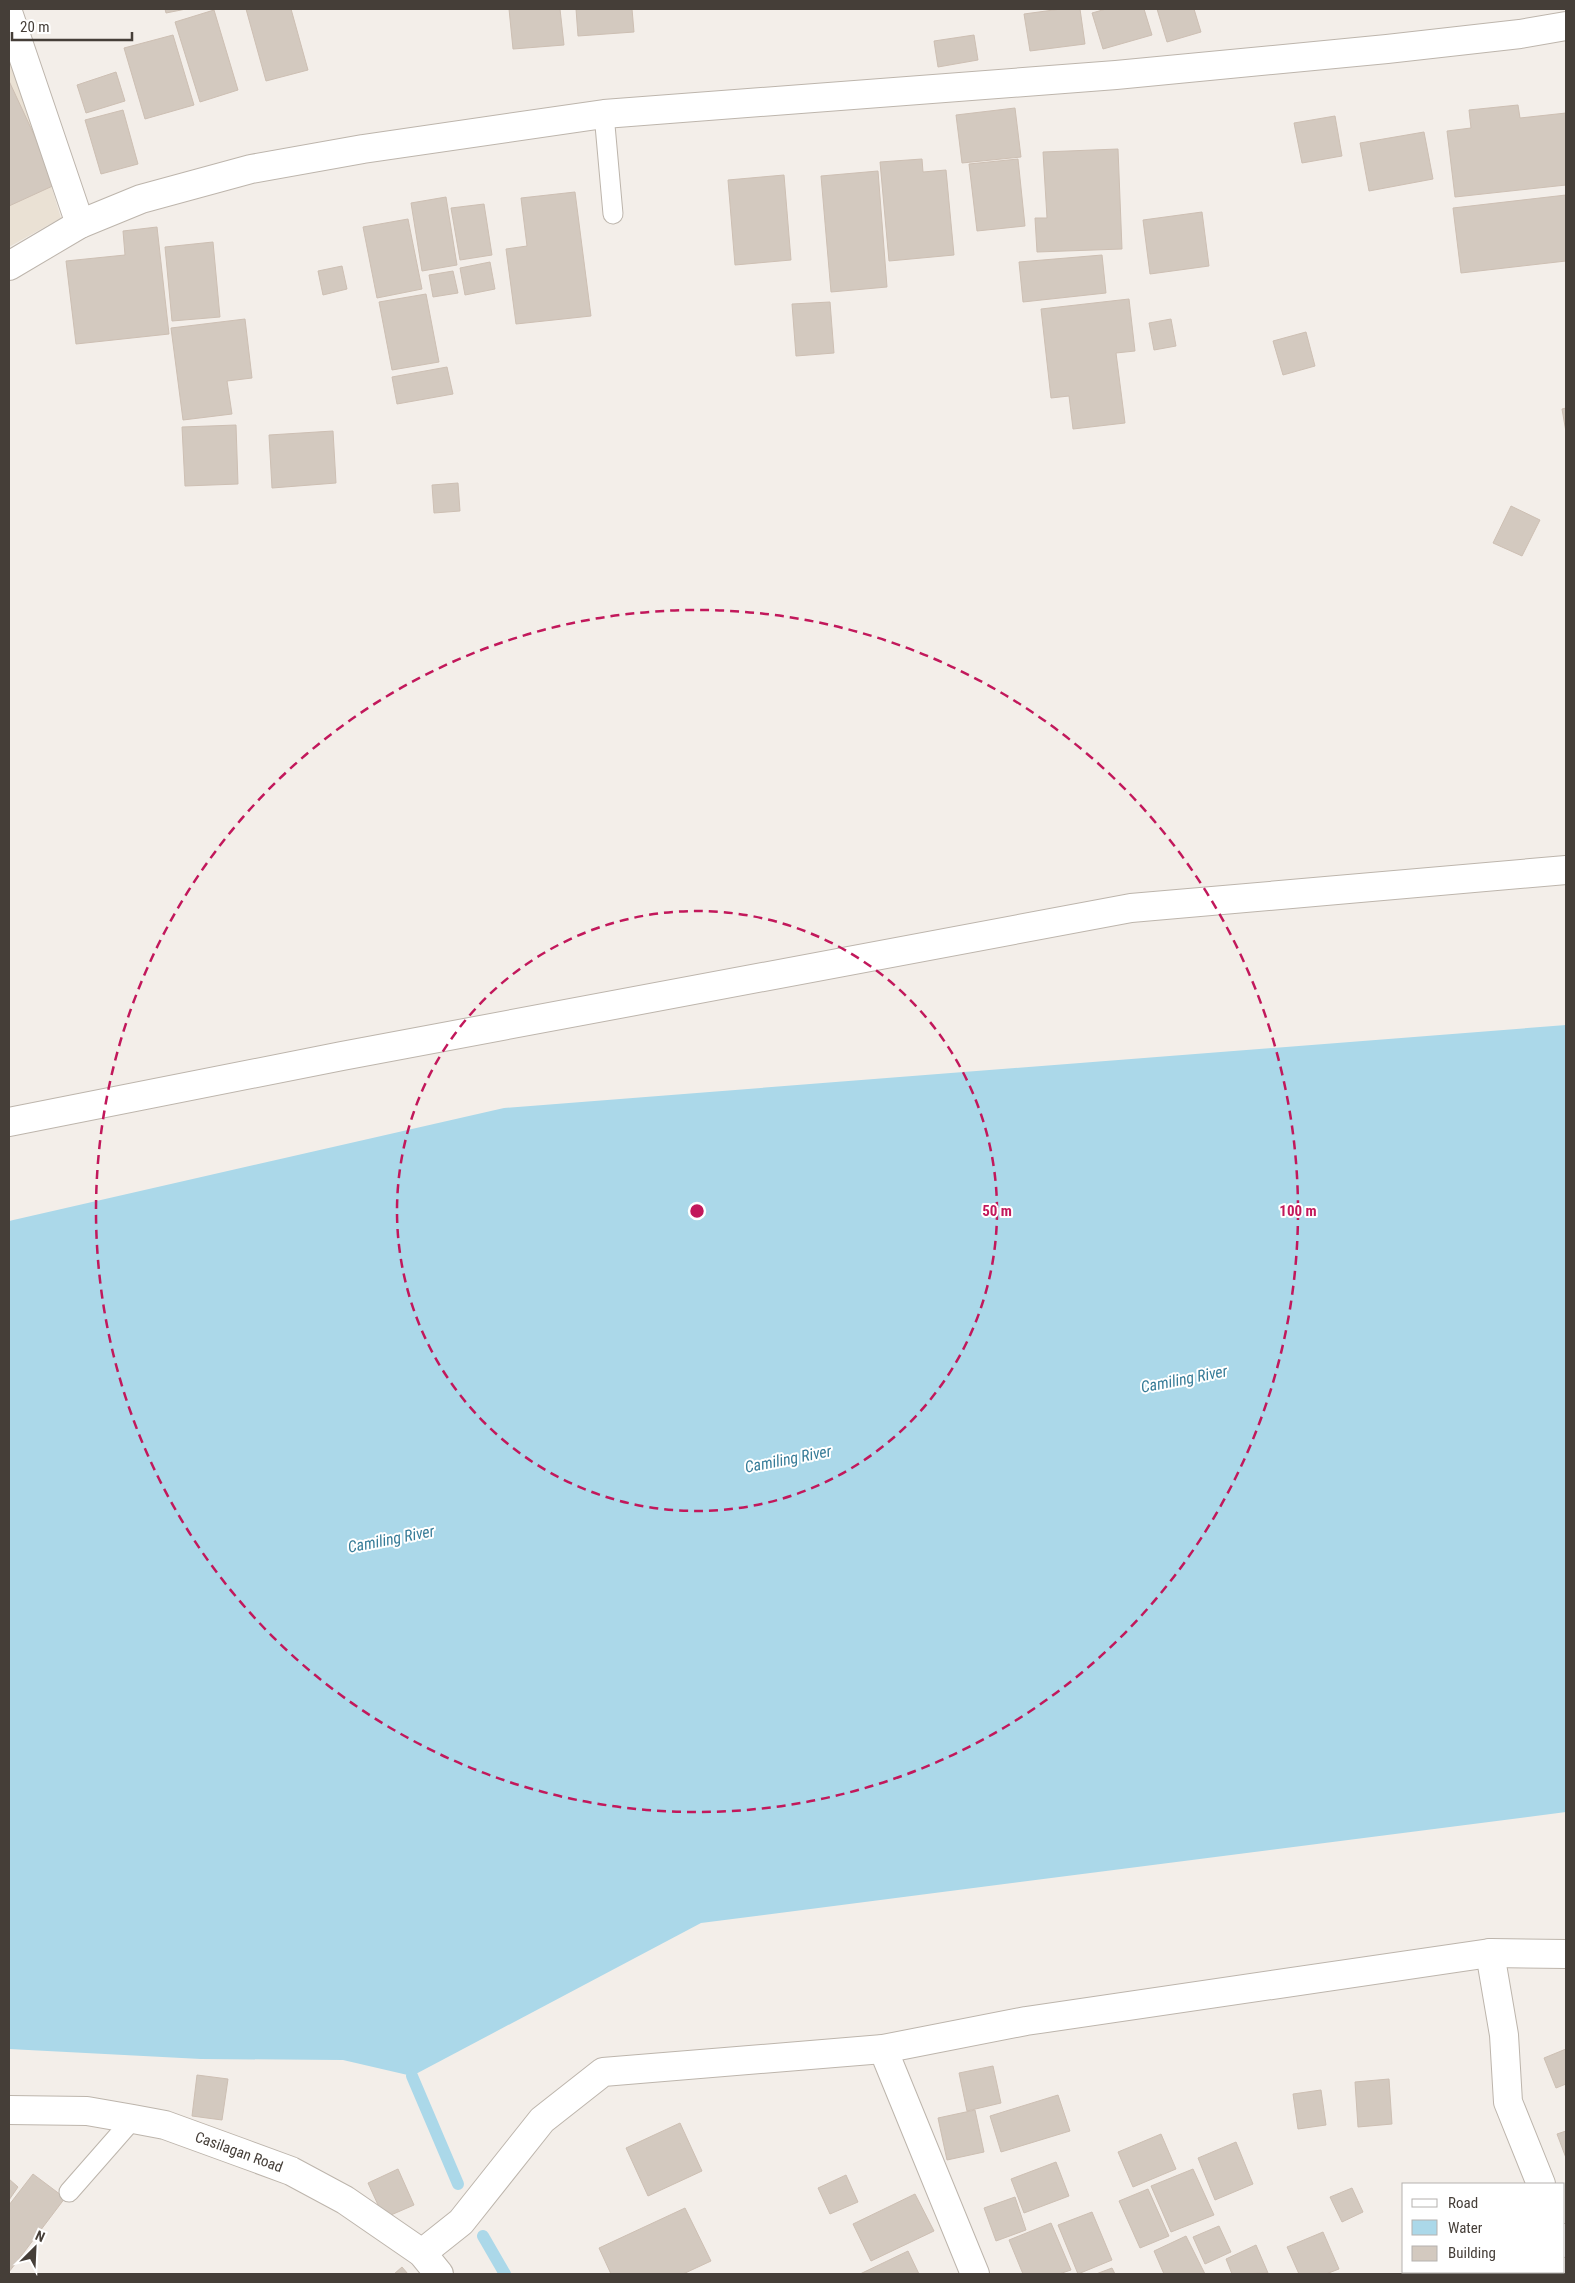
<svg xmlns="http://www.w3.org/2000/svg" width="1575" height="2283" font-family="'Roboto Condensed',sans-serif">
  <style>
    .education { fill: #eae1d4 }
    .water { fill: #abd8e9 }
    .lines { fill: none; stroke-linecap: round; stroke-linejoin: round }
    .stream { stroke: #abd8e9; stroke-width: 12 }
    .building { fill: #d3c9bf; stroke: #cdbfb3 }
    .service-casing { stroke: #bdb5ac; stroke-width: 21 }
    .minor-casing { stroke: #bdb5ac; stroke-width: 30 }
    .tertiary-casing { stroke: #bdb5ac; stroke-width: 30 }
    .service { stroke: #fff; stroke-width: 19 }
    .minor { stroke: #fff; stroke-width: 28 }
    .tertiary { stroke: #fff; stroke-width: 28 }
    .ring { fill: none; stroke: #c2185b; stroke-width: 2.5; stroke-dasharray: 9 6 }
    .labels { text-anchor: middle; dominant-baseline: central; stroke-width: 4; stroke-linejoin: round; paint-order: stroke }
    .street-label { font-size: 15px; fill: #453e38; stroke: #fff }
    .water-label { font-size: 16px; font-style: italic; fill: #377c98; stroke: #fff }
    .centre { fill: #c2185b; stroke: #fff; stroke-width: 2.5 }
    .ring-label { font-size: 15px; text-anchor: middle; font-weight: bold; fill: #c2185b; stroke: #fff; stroke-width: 4; stroke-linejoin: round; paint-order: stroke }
  </style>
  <rect width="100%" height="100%" fill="#f3eee9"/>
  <polygon class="education" points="9,46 61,218 9,247"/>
  <polygon class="water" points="1566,1025 1566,1812 701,1923 412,2076 343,2060 201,2059 9,2049 9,1221 504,1108"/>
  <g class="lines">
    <g class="stream">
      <polyline points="412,2076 458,2184"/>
      <polyline points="483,2236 505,2274"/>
    </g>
  </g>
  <g class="building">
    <polygon points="165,9 186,9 166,13"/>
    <polygon points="246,9 291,9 308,70 266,81"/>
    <polygon points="509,9 560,9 564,45 513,49"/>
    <polygon points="576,9 632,9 634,32 578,36"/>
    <polygon points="1061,9 1080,9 1085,44 1030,51 1024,14"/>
    <polygon points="1106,9 1144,9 1152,35 1103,49 1092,13"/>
    <polygon points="1157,9 1194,9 1201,32 1167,42"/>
    <polygon points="214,10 238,90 200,102 175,22"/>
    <polygon points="173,35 194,105 145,119 124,48"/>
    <polygon points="974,35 978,60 938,67 934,41"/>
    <polygon points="116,72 125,101 86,113 77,85"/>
    <polygon points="9,81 57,184 9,206"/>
    <polygon points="1518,105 1520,118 1566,113 1566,185 1455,197 1447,131 1471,128 1469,110"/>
    <polygon points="1015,108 1021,157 962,163 956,115"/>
    <polygon points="123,110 138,164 101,174 85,120"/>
    <polygon points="1335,116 1342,156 1302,163 1294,123"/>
    <polygon points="1424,132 1433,179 1369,191 1360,143"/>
    <polygon points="1118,149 1122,249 1037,252 1035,218 1047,218 1043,152"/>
    <polygon points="922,159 923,172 946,170 954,255 889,261 880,162"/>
    <polygon points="1018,159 1025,226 977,231 969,164"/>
    <polygon points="878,171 887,287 831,292 821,176"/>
    <polygon points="784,175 791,260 735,265 728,180"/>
    <polygon points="575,192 591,316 516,324 506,249 527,246 521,198"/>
    <polygon points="1566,195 1566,261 1461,273 1453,208"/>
    <polygon points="446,197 457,265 422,271 411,203"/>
    <polygon points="484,204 492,255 460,260 451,208"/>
    <polygon points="1202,212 1209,266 1150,274 1143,220"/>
    <polygon points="408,219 422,289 377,298 363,227"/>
    <polygon points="157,227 169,334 76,344 66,261 125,255 123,231"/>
    <polygon points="213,242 220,317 172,321 165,247"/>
    <polygon points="1102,255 1106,293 1023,302 1019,262"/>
    <polygon points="490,262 495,289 465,295 460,268"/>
    <polygon points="342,266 347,289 323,295 318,271"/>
    <polygon points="453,271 458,293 433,297 429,275"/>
    <polygon points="426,294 439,362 392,370 379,302"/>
    <polygon points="1129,299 1135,351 1116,353 1125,423 1073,429 1069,396 1051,398 1041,309"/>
    <polygon points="830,302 834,353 796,356 792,304"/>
    <polygon points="245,319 252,378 227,381 232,414 183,420 171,328"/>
    <polygon points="1171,319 1176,346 1154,350 1149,323"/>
    <polygon points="1306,332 1315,366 1283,375 1273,341"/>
    <polygon points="447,367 453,394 397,404 392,377"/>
    <polygon points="1566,408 1566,432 1562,409"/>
    <polygon points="236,425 238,484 185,486 182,427"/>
    <polygon points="333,431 336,483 272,488 269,435"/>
    <polygon points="458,483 460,511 434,513 432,485"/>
    <polygon points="1511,506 1540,520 1522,556 1493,543"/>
    <polygon points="1566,2049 1566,2084 1556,2088 1544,2058"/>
    <polygon points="993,2066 1001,2103 967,2111 959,2073"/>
    <polygon points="197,2075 228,2079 222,2120 192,2116"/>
    <polygon points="1389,2079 1392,2124 1358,2127 1355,2082"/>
    <polygon points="1321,2090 1326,2125 1298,2129 1293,2094"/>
    <polygon points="1058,2095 1070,2131 1001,2152 990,2116"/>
    <polygon points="975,2110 984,2152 947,2160 938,2118"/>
    <polygon points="680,2123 702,2171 648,2196 626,2148"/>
    <polygon points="1566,2131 1566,2158 1557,2134"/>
    <polygon points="1161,2134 1176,2169 1133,2187 1118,2152"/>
    <polygon points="1236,2142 1253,2184 1215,2200 1198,2158"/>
    <polygon points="1056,2162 1069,2196 1024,2213 1011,2179"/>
    <polygon points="398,2169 414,2205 384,2218 368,2183"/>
    <polygon points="1193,2169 1214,2215 1171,2232 1151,2186"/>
    <polygon points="33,2174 65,2198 9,2272 9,2205"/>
    <polygon points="846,2175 858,2202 830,2214 818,2188"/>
    <polygon points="9,2179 18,2187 9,2200"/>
    <polygon points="1352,2188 1363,2212 1342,2222 1330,2197"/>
    <polygon points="1148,2189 1169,2236 1140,2248 1119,2201"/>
    <polygon points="915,2194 934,2231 871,2261 853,2224"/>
    <polygon points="1015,2197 1026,2230 996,2241 984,2208"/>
    <polygon points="685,2208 711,2261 683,2274 611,2274 599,2248"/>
    <polygon points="1092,2212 1112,2260 1078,2274 1058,2225"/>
    <polygon points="1051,2223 1071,2270 1059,2274 1023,2274 1009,2240"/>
    <polygon points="1219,2226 1231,2252 1205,2264 1193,2237"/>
    <polygon points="1323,2232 1339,2269 1326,2274 1299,2274 1287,2247"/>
    <polygon points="1186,2236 1205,2274 1164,2274 1154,2251"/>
    <polygon points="1256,2245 1268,2273 1232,2274 1226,2259"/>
    <polygon points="908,2251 919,2274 860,2274"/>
    <polygon points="402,2267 408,2274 394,2274"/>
    <polygon points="1112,2268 1115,2274 1096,2274"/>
  </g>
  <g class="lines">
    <defs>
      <g id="service">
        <polyline points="604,114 613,214"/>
        <polyline points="69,2192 133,2119"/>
      </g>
      <g id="minor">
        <polyline points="9,15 80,224"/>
        <polyline points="9,1122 342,1056 1131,908 1566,870"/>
        <polyline points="1490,1953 1566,1954"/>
        <polyline points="883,2049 975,2274"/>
        <polyline points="9,2110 87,2111 133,2119 165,2125 242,2153 291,2171 345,2200 422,2253 439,2274"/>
        <polyline points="1564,2238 1566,2243"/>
        <polyline points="422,2253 461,2222 542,2120 603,2072 883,2049 1026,2021 1490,1953 1504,2035 1508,2102 1541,2184"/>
      </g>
      <polyline id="tertiary" points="9,266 80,224 141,199 251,169 363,149 604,114 1116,75 1387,49 1520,34 1566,26"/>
    </defs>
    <use href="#service" class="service-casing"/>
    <use href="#minor" class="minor-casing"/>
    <use href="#tertiary" class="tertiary-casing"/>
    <use href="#service" class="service"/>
    <use href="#minor" class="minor"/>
    <use href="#tertiary" class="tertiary"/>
  </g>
  <g class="ring">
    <circle cx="697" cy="1211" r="300"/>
    <circle cx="697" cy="1211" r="601"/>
  </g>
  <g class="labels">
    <g class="street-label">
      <text transform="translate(239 2152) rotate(20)">Casilagan Road</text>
    </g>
    <g class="water-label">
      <text transform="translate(1184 1379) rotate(-11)">Camiling River</text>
      <text transform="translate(788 1459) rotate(-11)">Camiling River</text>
      <text transform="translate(391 1539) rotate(-11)">Camiling River</text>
    </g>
  </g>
  <circle cx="697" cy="1211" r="8" class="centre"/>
  <g class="ring-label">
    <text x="997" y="1216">50 m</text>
    <text x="1298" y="1216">100 m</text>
  </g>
  <rect width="1575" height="2283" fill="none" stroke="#453e38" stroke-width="20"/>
  <rect x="1402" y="2183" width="162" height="90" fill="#ffffff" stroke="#b5b2af"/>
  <rect x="1412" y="2199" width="25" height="8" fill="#ffffff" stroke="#b5b2af"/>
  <text x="1448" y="2208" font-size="15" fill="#453e38">Road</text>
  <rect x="1412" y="2220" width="25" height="15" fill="#abd8e9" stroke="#b5b2af"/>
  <text x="1448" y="2233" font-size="15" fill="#453e38">Water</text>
  <rect x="1412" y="2246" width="25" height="15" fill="#d3c9bf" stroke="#b5b2af"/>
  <text x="1448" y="2258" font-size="15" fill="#453e38">Building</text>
  <g transform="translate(35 2248) rotate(24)" stroke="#ffffff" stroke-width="4" paint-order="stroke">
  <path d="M0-4L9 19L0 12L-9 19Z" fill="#453e38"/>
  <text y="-8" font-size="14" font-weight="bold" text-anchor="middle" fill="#453e38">N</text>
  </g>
  <path d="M12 32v8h120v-8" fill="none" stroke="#453e38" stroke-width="2.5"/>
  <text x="20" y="32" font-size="15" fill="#453e38" stroke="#ffffff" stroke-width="4" paint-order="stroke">20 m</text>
</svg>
